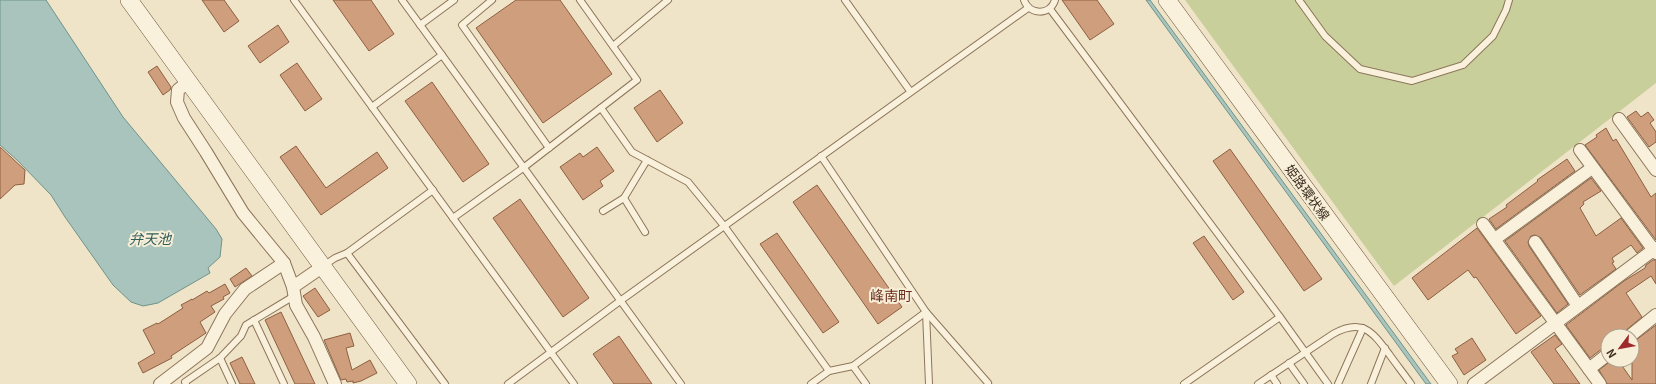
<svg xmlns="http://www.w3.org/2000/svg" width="1656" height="384" font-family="Georgia,'Noto Sans JP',serif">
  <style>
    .pitch { fill: #c9cf9b }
    .water { fill: #a9c4bc; stroke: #6f938a }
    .building { fill: #cf9f7d; stroke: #8d5f41 }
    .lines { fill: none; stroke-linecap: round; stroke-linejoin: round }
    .lane-casing { stroke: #8d765c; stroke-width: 8 }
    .street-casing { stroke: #8d765c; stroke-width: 14 }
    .secondary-casing { stroke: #6f573f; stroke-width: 18 }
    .lane { stroke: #faf1dc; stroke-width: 6 }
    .street { stroke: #faf1dc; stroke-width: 12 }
    .secondary { stroke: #faf1dc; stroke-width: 17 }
    .labels { text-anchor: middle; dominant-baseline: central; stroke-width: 4; stroke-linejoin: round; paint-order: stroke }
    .street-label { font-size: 13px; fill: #3d2e20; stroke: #f7eed8 }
    .water-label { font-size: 14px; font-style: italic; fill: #2f5d5a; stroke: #f7eed8 }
    .neighbourhood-label { font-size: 14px; fill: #6b2e1e; stroke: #f7eed8 }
  </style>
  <rect width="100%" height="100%" fill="#f0e4c8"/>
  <polygon class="pitch" points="1185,0 1656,0 1656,83 1394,286"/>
  <g class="water">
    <polygon points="0,0 46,0 123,117 216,229 222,239 220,257 208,268 210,273 158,303 143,306 131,302 113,285 65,217 51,195 18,161 0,145"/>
    <polygon points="1146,0 1150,0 1431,384 1426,384"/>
  </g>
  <g class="building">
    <polygon points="202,0 224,0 239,21 224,32"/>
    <polygon points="333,0 371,0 394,34 369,51"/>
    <polygon points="516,0 560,0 612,74 543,123 476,28"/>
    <polygon points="1062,0 1097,0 1114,24 1090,40"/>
    <polygon points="278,25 289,42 260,63 248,46"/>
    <polygon points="297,63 322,99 305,111 280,75"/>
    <polygon points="157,66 171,87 170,90 163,95 148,72"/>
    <polygon points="432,82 489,164 463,182 405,101"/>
    <polygon points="660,90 683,123 657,142 634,108"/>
    <polygon points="1636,111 1641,117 1648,112 1654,120 1650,123 1656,132 1656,142 1649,147 1627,117"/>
    <polygon points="1606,128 1613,141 1616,139 1651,197 1656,193 1656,240 1585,145 1597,137 1596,135"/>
    <polygon points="296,146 326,188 377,152 388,168 321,215 280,157"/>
    <polygon points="0,147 25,170 24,184 15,185 0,199"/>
    <polygon points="597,147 614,171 600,181 603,186 583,200 560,167 580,153 583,157"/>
    <polygon points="1230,149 1322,279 1304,291 1213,161"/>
    <polygon points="1567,159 1575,171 1496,229 1489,219 1507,207 1506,205 1538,181 1537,180"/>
    <polygon points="1591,178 1601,191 1583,202 1584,204 1580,208 1596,236 1621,218 1643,248 1637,253 1631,245 1612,258 1614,262 1612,263 1616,269 1580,295 1541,238 1535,235 1531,236 1528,242 1529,246 1568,304 1557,313 1505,241"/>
    <polygon points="817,185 902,307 878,324 793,202"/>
    <polygon points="520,199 589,298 563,317 493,218"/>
    <polygon points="1477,228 1541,316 1516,334 1476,277 1474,278 1468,270 1428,300 1412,278"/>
    <polygon points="777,233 839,322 823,333 760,244"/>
    <polygon points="1204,236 1244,292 1233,300 1193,243"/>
    <polygon points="1653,260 1656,260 1656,284 1651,276 1626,293 1642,317 1619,336 1608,336 1608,347 1603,348 1590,358 1566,325 1624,281 1645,268 1646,265"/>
    <polygon points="246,268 252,276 235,287 230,279"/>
    <polygon points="225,284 230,293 223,297 224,299 211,306 215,312 200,322 206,333 171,356 172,358 143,373 138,363 155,353 143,330 157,323 158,324 183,308 181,305 192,299 192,300 207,291 209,293"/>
    <polygon points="315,288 330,310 318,317 303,296"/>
    <polygon points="281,312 315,384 295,384 265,320"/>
    <polygon points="1656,325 1656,384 1607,384 1599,370 1612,360 1618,360 1632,380 1632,343"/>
    <polygon points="350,333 354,346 346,348 352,370 370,360 377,373 361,381 353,383 353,381 347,382 346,379 341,380 324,340"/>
    <polygon points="1555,335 1562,344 1555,349 1580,384 1554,384 1531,352"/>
    <polygon points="619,336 652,384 614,384 593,354"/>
    <polygon points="1472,338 1486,360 1464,375 1452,356 1458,353 1455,349"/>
    <polygon points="242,357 255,384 240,384 230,363"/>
  </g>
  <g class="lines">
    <defs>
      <g id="lane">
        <polyline points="294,0 574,384"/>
        <polyline points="402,0 681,384"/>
        <polyline points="492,0 462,25 549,148"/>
        <polyline points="845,0 910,91"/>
        <path d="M1024,0C1029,15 1050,16 1055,0"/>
        <polyline points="1299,0 1325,36 1360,69 1412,81 1463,65 1493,36 1506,10 1509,0"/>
        <polyline points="1050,9 1280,317 1328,384"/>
        <polyline points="420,25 454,0"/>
        <polyline points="613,46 668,0"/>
        <polyline points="372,107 442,55"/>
        <polyline points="601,108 632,152 688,182 725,227 829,371 853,366 866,384"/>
        <polyline points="821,156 926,312 929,384"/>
        <polyline points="624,198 647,160"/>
        <polyline points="603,211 624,198 645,232"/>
        <polyline points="453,218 523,168 637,80 580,0"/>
        <polyline points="347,253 445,384"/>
        <polyline points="323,266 335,258 347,253 433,190"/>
        <polyline points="254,320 284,384"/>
        <polyline points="220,358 232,384"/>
        <polyline points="1289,363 1304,384"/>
        <polyline points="853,366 926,312 988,383"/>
        <polyline points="1271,375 1277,384"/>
        <polyline points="186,384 185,382 220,358 241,336 246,325 294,296"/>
        <polyline points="508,384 620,301 1028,8"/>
        <polyline points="811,384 829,371"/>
        <polyline points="1184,384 1280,317"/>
        <path d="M1258,384L1333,334C1362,318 1372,331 1389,354C1396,364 1404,374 1411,384"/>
        <polyline points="1338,384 1363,328"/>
        <polyline points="1371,384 1385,348"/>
      </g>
      <g id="street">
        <polyline points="188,82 178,90 177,102 184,118 206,152 243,213 284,263 293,287 296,305 314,337 335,384"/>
        <polyline points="1619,119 1656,170"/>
        <polyline points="1580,150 1656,253"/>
        <polyline points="1483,224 1600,384"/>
        <polyline points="1495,239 1592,168"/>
        <polyline points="1535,242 1578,306"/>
        <polyline points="293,287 322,267"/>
        <polyline points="1630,336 1656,315"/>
        <polyline points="1589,369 1608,354"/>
        <polyline points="160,384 207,348 225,314 245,289 284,263"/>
        <polyline points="1474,384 1656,248"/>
      </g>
      <g id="secondary">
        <polyline points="129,0 408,384"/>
        <polyline points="1167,0 1449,384"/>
      </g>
    </defs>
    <use href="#lane" class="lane-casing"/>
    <use href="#street" class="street-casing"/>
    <use href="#secondary" class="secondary-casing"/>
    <use href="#lane" class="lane"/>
    <use href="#street" class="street"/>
    <use href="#secondary" class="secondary"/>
  </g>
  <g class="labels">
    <g class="street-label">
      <text transform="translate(1308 192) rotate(54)">姫路環状線</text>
    </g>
    <g class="water-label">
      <text x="150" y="238">弁天池</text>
    </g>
    <g class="neighbourhood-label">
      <text x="891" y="295">峰南町</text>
    </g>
  </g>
  <g transform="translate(1620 348) rotate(238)"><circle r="19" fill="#f7eed8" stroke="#ada18e"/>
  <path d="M0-3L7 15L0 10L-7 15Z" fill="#9e2a2b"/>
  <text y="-6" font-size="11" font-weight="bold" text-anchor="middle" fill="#3d2e20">N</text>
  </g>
</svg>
